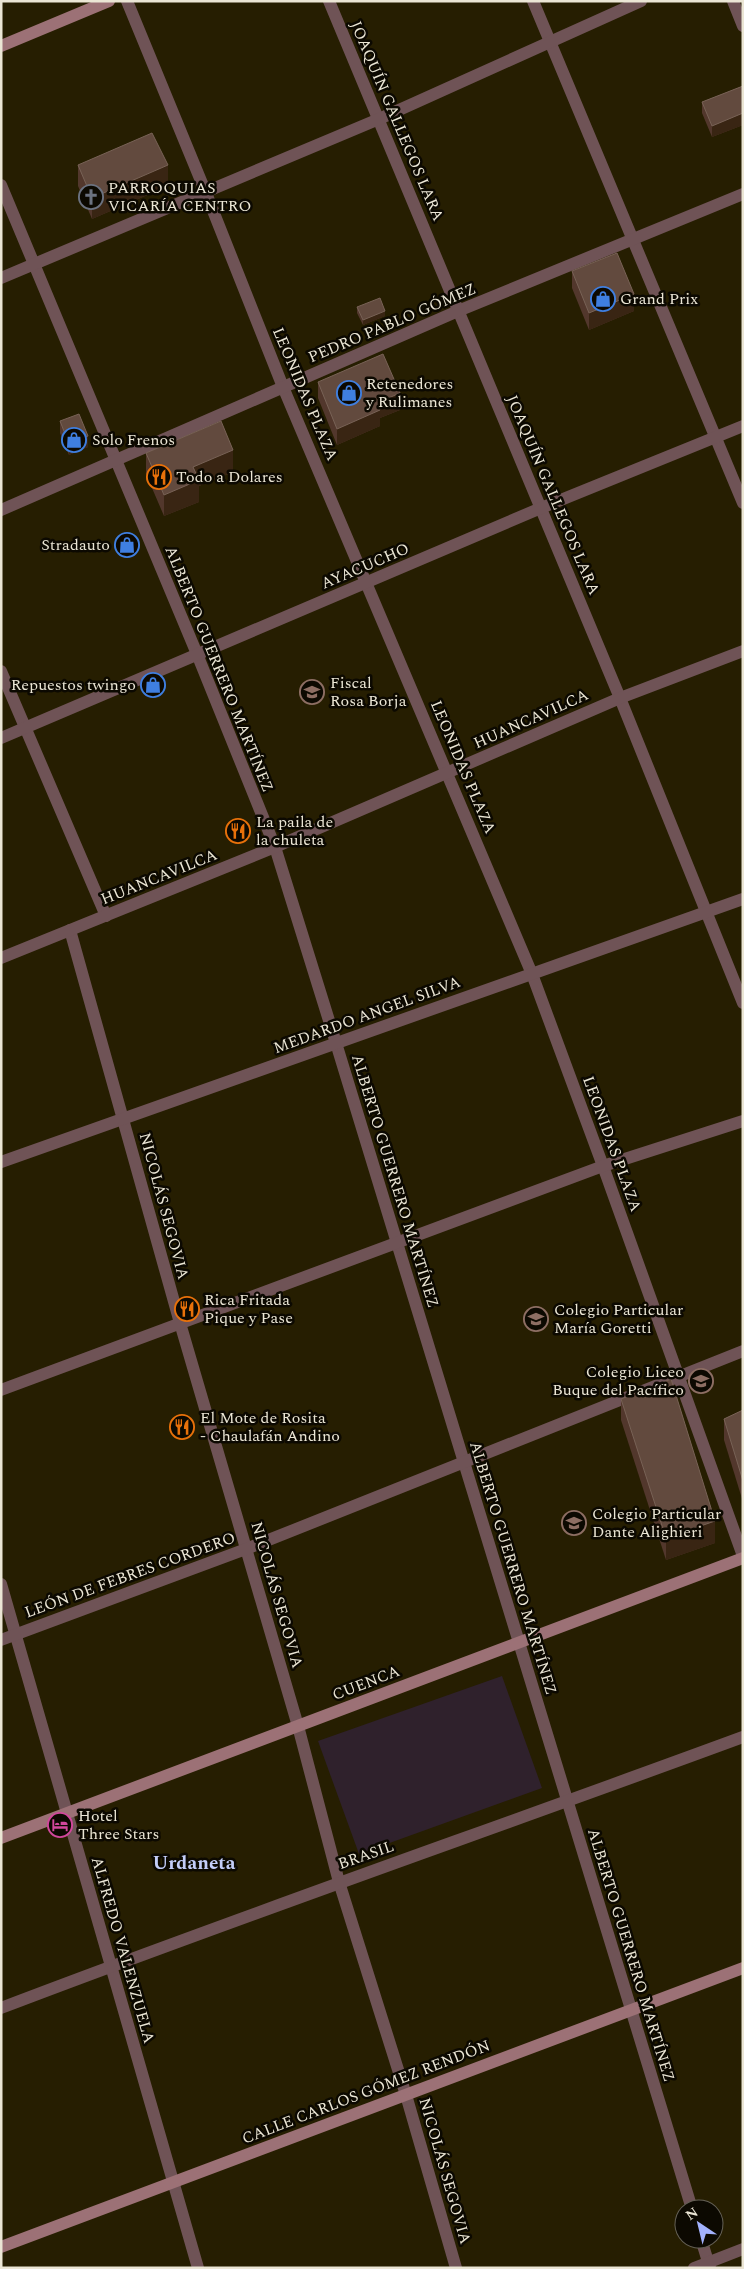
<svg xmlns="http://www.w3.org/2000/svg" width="744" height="2269" font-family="Spectral,serif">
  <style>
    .commercial { fill: #2f212c }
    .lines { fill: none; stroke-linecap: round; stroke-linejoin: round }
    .street { stroke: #6f5356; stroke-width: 12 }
    .secondary { stroke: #9c7176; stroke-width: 12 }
    .wall { fill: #52372c }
    .shaded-wall { fill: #392513 }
    .building { fill: #624a3e; stroke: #786256 }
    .labels { text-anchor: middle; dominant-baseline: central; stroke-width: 5; stroke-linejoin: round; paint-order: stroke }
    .street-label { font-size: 16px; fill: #ebe6d5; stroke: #0c0901 }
    .poi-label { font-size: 16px; fill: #ebe6d5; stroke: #0c0901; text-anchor: start }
    .quarter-label { font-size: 19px; font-weight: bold; fill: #c3cdf8; stroke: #0c0901 }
  </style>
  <rect width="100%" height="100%" fill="#261e01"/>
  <polygon class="commercial" points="502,1676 542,1788 359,1854 318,1741"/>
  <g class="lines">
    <g class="street">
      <polyline points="127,1 206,193 283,387 532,974 603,1166 743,1556"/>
      <polyline points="329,1 620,698 743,1003"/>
      <polyline points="533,1 743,503"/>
      <polyline points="733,1 743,26"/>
      <polyline points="1,185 197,654 275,847 336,1043 692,2209"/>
      <polyline points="1,278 379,119 641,1"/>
      <polyline points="1,510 458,311 743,194"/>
      <polyline points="1,671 106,916"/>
      <polyline points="1,738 541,508 743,426"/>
      <polyline points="70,930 180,1323 298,1726 339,1882 406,2095 456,2268"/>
      <polyline points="1,958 275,847 620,698 743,651"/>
      <polyline points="1,1162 743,899"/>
      <polyline points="1,1390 603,1166 743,1121"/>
      <polyline points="1,1584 198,2268"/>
      <polyline points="1,1640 246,1549 743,1351"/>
      <path d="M1,2008C247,1914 496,1828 743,1737"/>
      <polyline points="701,2239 710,2268"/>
      <polyline points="694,2268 743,2249"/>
    </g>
    <g class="secondary">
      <polyline points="1,46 109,1"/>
      <polyline points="1,1838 743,1558"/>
      <polyline points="1,2247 743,1968"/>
    </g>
  </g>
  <g class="wall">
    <polygon points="743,86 743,125 712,137 702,113 702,102"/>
    <polygon points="78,165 168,186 92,219 78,186"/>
    <polygon points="572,271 634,311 589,330 572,288"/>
    <polygon points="357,307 385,316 363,325 357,313"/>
    <polygon points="318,382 400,410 380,418 380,426 337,445 318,398"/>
    <polygon points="60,421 88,447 69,455 60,433"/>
    <polygon points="146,453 233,472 199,486 199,502 164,516 146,474"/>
    <polygon points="621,1399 715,1543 666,1560 621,1420"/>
    <polygon points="743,1410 743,1502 724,1440 724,1419"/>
  </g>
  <g class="shaded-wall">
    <polygon points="743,113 743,125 712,137 712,126"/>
    <polygon points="168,165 168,186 92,219 92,198"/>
    <polygon points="634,294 634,311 589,330 589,313"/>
    <polygon points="385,311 385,316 363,325 363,320"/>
    <polygon points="400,393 400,410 380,418 380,426 337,445 337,429 377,403"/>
    <polygon points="88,436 88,447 69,455 69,444"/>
    <polygon points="233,450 233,472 199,486 199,502 164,516 164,495 193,467"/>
    <polygon points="715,1521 715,1543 666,1560 666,1538"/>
  </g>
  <g class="building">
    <polygon points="743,86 743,113 712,126 702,102"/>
    <polygon points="152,133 168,165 92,198 78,165"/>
    <polygon points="617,253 634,294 589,313 572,271"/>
    <polygon points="380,298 385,311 363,320 357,307"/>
    <polygon points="383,354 400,393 377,403 380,410 337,429 318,382"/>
    <polygon points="79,414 88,436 69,444 60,421"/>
    <polygon points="221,421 233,450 193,467 199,480 164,495 146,453"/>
    <polygon points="671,1379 715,1521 666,1538 621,1399"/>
    <polygon points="743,1410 743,1481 724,1419"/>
  </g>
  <defs>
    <symbol id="church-ring" viewBox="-11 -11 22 22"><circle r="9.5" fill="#0c0901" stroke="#6b7280" stroke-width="1.5"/><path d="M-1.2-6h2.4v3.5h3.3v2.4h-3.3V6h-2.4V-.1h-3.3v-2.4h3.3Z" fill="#6b7280"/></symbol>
    <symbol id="shop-ring" viewBox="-11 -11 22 22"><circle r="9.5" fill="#0c0901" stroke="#3f7fe0" stroke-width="1.5"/><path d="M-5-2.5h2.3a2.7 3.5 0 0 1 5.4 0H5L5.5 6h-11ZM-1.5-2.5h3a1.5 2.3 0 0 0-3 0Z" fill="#3f7fe0"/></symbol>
    <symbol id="restaurant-ring" viewBox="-11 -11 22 22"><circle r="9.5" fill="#0c0901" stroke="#e8710a" stroke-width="1.5"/><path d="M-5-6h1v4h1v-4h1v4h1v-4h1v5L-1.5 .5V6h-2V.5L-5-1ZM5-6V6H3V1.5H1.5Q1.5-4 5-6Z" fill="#e8710a"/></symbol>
    <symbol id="school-ring" viewBox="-11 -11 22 22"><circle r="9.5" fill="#0c0901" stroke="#8d6e63" stroke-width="1.5"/><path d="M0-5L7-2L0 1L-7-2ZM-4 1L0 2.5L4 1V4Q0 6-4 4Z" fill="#8d6e63"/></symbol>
    <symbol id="hotel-ring" viewBox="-11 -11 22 22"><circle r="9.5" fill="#0c0901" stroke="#d1479c" stroke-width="1.5"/><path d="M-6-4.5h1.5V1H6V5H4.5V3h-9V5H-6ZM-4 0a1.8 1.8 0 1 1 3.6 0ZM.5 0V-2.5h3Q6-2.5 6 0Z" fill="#d1479c"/></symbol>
  </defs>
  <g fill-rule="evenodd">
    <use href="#church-ring" x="77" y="183" width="28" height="28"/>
    <use href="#shop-ring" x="589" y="285" width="28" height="28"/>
    <use href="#shop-ring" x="335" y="379" width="28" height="28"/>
    <use href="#shop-ring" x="60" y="426" width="28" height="28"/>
    <use href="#restaurant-ring" x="145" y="463" width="28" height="28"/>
    <use href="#shop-ring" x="113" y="531" width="28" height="28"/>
    <use href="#shop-ring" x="139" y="671" width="28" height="28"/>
    <use href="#school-ring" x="298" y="678" width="28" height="28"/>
    <use href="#restaurant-ring" x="224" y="817" width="28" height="28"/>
    <use href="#restaurant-ring" x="173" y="1295" width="28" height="28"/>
    <use href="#school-ring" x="522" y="1305" width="28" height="28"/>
    <use href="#school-ring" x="687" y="1367" width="28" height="28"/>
    <use href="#restaurant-ring" x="168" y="1413" width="28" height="28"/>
    <use href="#school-ring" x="560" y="1509" width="28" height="28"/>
    <use href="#hotel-ring" x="46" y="1811" width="28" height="28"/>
  </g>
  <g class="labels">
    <g class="street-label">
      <text transform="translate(397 121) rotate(67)">JOAQUÍN GALLEGOS LARA</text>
      <text transform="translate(392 323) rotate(-23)">PEDRO PABLO GÓMEZ</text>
      <text transform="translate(305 394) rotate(67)">LEONIDAS PLAZA</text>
      <text transform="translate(553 495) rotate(67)">JOAQUÍN GALLEGOS LARA</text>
      <text transform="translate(365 566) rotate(-23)">AYACUCHO</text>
      <text transform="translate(219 669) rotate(68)">ALBERTO GUERRERO MARTÍNEZ</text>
      <text transform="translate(531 719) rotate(-24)">HUANCAVILCA</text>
      <text transform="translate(463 767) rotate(67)">LEONIDAS PLAZA</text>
      <text transform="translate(159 877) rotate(-22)">HUANCAVILCA</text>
      <text transform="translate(367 1015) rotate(-20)">MEDARDO ANGEL SILVA</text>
      <text transform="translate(612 1144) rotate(70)">LEONIDAS PLAZA</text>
      <text transform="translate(395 1181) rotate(73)">ALBERTO GUERRERO MARTÍNEZ</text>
      <text transform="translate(164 1206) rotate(75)">NICOLÁS SEGOVIA</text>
      <text transform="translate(513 1568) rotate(73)">ALBERTO GUERRERO MARTÍNEZ</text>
      <text transform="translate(130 1575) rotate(-20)">LEÓN DE FEBRES CORDERO</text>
      <text transform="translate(277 1595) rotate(74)">NICOLÁS SEGOVIA</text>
      <text transform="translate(366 1683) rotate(-21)">CUENCA</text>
      <text transform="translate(366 1855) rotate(-19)">BRASIL</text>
      <text transform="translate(123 1950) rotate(74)">ALFREDO VALENZUELA</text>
      <text transform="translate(631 1955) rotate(73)">ALBERTO GUERRERO MARTÍNEZ</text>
      <text transform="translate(366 2092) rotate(-21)">CALLE CARLOS GÓMEZ RENDÓN</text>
      <text transform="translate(445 2171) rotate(74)">NICOLÁS SEGOVIA</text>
    </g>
    <g class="poi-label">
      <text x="108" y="188">PARROQUIAS<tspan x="108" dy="18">VICARÍA CENTRO</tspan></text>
      <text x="620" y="299">Grand Prix</text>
      <text x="366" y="384">Retenedores<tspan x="366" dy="18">y Rulimanes</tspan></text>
      <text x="92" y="440">Solo Frenos</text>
      <text x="176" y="477">Todo a Dolares</text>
      <text x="110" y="545" text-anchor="end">Stradauto</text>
      <text x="330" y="683">Fiscal<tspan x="330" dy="18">Rosa Borja</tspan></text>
      <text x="136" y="685" text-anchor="end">Repuestos twingo</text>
      <text x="256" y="822">La paila de<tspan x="256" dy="18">la chuleta</tspan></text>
      <text x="204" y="1300">Rica Fritada<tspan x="204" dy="18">Pique y Pase</tspan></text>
      <text x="554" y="1310">Colegio Particular<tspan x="554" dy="18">María Goretti</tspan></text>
      <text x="684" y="1372" text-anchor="end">Colegio Liceo<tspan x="684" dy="18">Buque del Pacífico</tspan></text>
      <text x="200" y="1418">El Mote de Rosita<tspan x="200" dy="18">- Chaulafán Andino</tspan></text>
      <text x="592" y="1514">Colegio Particular<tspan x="592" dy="18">Dante Alighieri</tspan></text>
      <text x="78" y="1816">Hotel<tspan x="78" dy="18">Three Stars</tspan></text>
    </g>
    <g class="quarter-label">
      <text x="194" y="1863">Urdaneta</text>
    </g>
  </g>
  <rect width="744" height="2269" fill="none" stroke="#ebe6d5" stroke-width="5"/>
  <g transform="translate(699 2224) rotate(325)"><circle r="24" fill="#0c0901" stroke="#656156"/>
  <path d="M0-4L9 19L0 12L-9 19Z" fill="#a3b2fd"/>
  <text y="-8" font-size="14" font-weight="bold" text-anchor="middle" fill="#ebe6d5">N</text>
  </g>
</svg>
